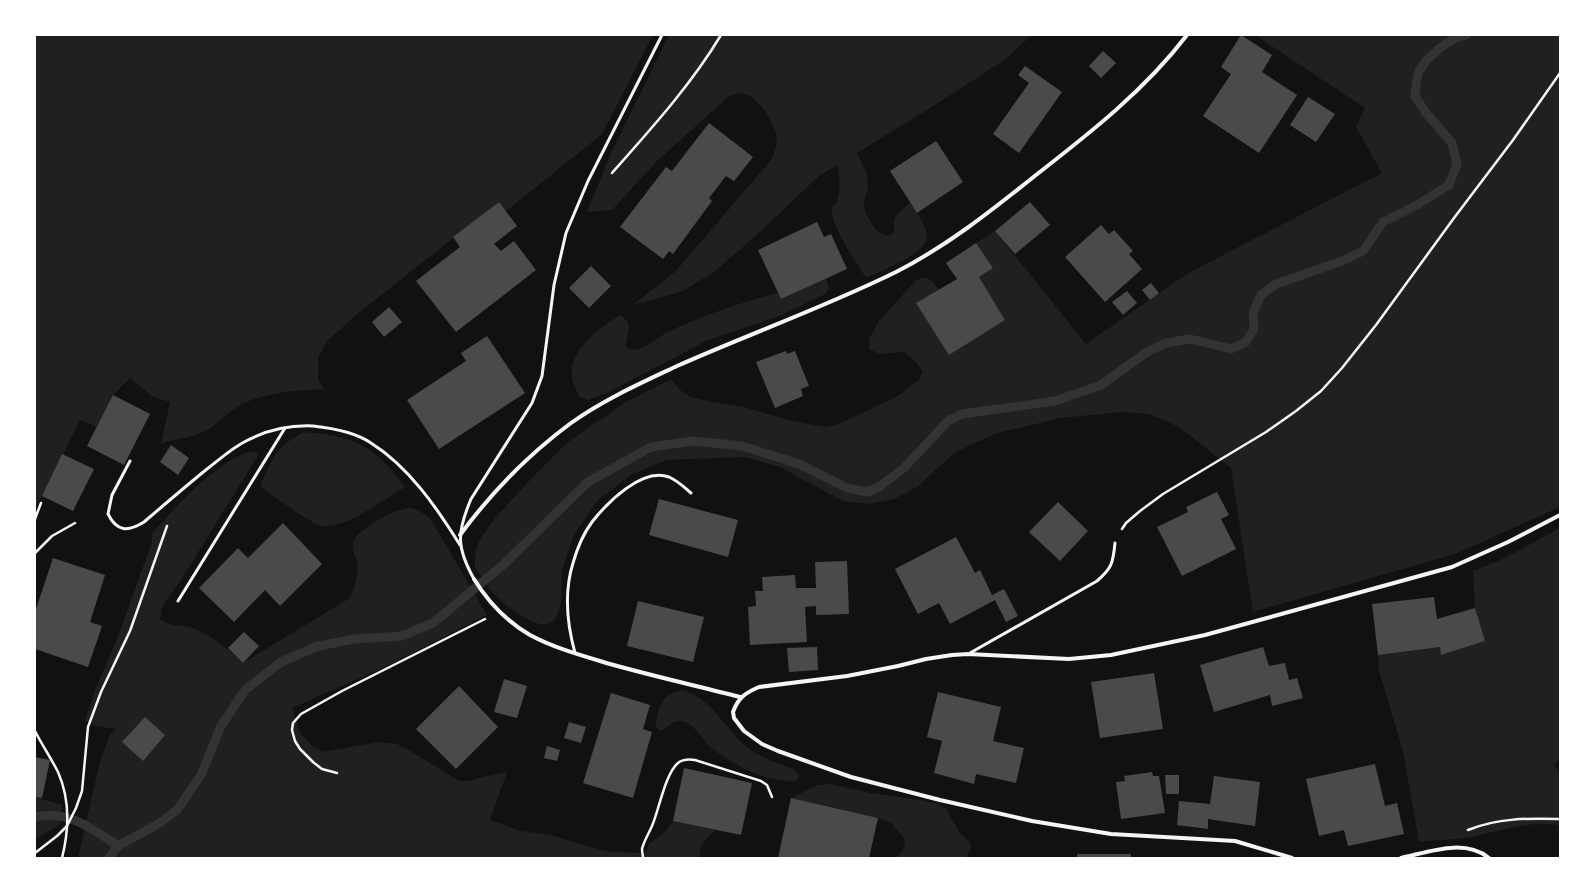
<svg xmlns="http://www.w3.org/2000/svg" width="1595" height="893" font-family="Jost,sans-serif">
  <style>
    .green { fill: #202020 }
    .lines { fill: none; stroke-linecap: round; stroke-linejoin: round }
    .stream { stroke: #333; stroke-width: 9 }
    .building { fill: #4a4a4a }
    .path { stroke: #f5f5f5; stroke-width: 2.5 }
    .service { stroke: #f5f5f5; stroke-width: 3 }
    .minor { stroke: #f5f5f5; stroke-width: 4 }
  </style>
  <rect width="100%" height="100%" fill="#111"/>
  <g class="green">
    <path d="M35,35H653L602,134L506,211L499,202L356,315L327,341L318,358V379L323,389C292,391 261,392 234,409C224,416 216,426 205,431C191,439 175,438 161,444L170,402L153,397L130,378L113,395L97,427L80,420L42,496L35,507Z"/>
    <path d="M669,35H1032L1004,60L943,100L857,153L867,174L868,188L864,201L865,212L875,229L883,235L889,236L894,231C893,214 898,213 910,203C917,213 926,224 927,236C928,254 880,271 866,278C858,266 829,222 832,209C832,207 836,204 837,201C841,189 840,177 837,165L819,176L760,232L714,272L683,291L633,305L676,271L772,159C775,151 778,142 776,134C772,119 757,94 740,93C737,93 731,96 728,97L657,161L612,210L587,212L612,151Z"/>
    <polygon points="1255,35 1560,35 1560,507 1455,554 1253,612 1231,468 1179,427 1149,414 1122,412 1060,418 994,434 954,453 917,487 894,499 869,504 843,501 780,467 744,457 667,460 632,474 598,500 573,536 562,571 561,604 555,620 545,625 532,622 508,607 489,589 475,567 475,555 479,541 495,518 533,477 568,442 626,402 671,379 680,390 690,397 713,402 744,407 792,421 826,427 841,423 898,396 919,380 923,372 917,363 904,352 880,354 869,349 869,339 879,321 916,280 926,277 933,282 939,290 917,303 949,355 1005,320 979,277 993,268 976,243 995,231 1086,344 1190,272 1382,173 1356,127 1365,108"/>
    <path d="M826,278L829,289L825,294L782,315L708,340L607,393L587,400L579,396C577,392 575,387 573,382C565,351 598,330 620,315C634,324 628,332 625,346C639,358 655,338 668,332C703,315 740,303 778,293L781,299Z"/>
    <path d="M303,432C353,435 376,446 405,487C385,499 345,529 322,526C311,524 271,494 260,486L275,454L289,441Z"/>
    <path d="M251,451L259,454L181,580L162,606L160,619C170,628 183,624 195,629C213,637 229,649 243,663L350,598C356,586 358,576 357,563C356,557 351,548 353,542C357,529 398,507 411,508C419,510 424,514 430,518L487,615L389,665L292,708L301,734L313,747L323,752L379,742L397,744L414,753L459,781H471L482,777L507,772L490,820L521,831L551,835L586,846L612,852L646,853L649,844L665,832L673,821L715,830L702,844L699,851L702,858H78L100,761L110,735L116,729L95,726L85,721L95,690L118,636L152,542V533C180,503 212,465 251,451Z"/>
    <path d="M1560,528V760L1554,765L1560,773V826C1528,819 1496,833 1465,838C1450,840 1434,840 1419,842L1403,751L1379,671L1378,655L1440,647L1442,655L1484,641L1475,608L1473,571L1505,558Z"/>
    <path d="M683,690C712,699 723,726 744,745C758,757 778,763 794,770L799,774L798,779L793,782C776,779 758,777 743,768C733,762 721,756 712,748C702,740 694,722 680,721C671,721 668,728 661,731L656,727C657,708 663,692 683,690Z"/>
    <polygon points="831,784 870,793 920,800 939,804 946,809 960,833 970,842 971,848 966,857 897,858 905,846 905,839 892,824 878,818 791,798 818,785"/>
    <polygon points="35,797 62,805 61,819 59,825 35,839"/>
  </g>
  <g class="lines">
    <g class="stream">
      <path d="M35,817C67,809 93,829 118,846"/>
      <path d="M109,858L118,846L158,824L177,810L201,775L221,726L245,690L281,662L318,646L355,639L402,636L433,623L503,565L588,482L651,447L693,441L742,446L799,464L847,488L867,492L879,487L904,468L948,421L962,414L1055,401L1101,385L1147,352L1166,343L1190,339L1231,349L1246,342L1254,329L1253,313L1261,295L1276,284L1342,261L1363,251L1383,222L1417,205L1449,185L1457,164L1452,143L1426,113L1415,96C1416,89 1416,78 1419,71C1427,57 1450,37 1466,35"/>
    </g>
  </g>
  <g class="building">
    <polygon points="1241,35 1272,55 1262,72 1297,95 1259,153 1203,116 1231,74 1221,67"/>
    <polygon points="1103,51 1116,63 1101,78 1089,66"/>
    <polygon points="1025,66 1062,92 1019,153 993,134 1029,83 1018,75"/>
    <polygon points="1308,97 1335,114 1316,142 1290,125"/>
    <polygon points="709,123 753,157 734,181 726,176 709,198 712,201 673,254 669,251 663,259 620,227 666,167 672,171"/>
    <polygon points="936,141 963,182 917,213 890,171"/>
    <polygon points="499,202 517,226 494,244 501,251 514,241 536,270 456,332 416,281 460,247 453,237"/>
    <polygon points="1030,202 1050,225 1015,254 995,231"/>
    <polygon points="817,222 824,237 831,234 847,269 781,299 758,250"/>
    <polygon points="1101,225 1109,234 1114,230 1133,251 1129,254 1142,269 1105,302 1065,257"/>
    <polygon points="976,243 993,268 979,277 1005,320 949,355 916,303 957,279 946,263"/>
    <polygon points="591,266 611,286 589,308 569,288"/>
    <polygon points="1151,283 1159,293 1150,300 1142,290"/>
    <polygon points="1127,291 1137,303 1123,315 1112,302"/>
    <polygon points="389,307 402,322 384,337 372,322"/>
    <polygon points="487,336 525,393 439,449 407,400 466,361 461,353"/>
    <polygon points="786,351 787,354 795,351 809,386 801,389 803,396 775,408 756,362"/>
    <polygon points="113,395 150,414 124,465 87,446"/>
    <polygon points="171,445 189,458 178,475 160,462"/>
    <polygon points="62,454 94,469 73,511 42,496"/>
    <polygon points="1217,492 1229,515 1221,519 1236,549 1182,576 1157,527 1188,512 1186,507"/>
    <polygon points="659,499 738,520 728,557 649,535"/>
    <polygon points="1058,502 1088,531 1060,561 1029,532"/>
    <polygon points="283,523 322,564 280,606 265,590 234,622 199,588 238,548 248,558"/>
    <polygon points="956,537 975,573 980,570 992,595 1004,589 1018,616 1006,622 995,600 950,624 939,603 918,614 895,569"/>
    <polygon points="53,558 105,575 90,622 102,626 88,667 35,649 35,612"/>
    <polygon points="847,561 849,614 816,615 816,606 805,607 807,642 750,645 748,607 756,606 755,591 763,591 762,577 795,575 796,588 816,588 815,562"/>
    <polygon points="1434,597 1437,619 1475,608 1485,641 1441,655 1440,647 1378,655 1372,604"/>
    <polygon points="638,601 704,617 693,662 627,646"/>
    <polygon points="244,632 259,646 243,663 228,648"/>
    <polygon points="817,647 818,670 789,672 787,648"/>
    <polygon points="1263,647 1269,666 1285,663 1289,680 1297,678 1303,698 1272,706 1270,695 1214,712 1200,665"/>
    <polygon points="1154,673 1163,729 1100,738 1091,682"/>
    <polygon points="504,679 527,686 517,718 494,712"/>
    <polygon points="459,686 498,727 456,769 416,729"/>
    <polygon points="938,692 1001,707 993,741 1024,748 1016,783 976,774 974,784 934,773 942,741 927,737"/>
    <polygon points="611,693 650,705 643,729 652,732 633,798 583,783"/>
    <polygon points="145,717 165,735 143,761 122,742"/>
    <polygon points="569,722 586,727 581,743 564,738"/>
    <polygon points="547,746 560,750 557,761 544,758"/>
    <polygon points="35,757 50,760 42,798 35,797"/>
    <polygon points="1375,764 1385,806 1397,803 1404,834 1348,846 1344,830 1319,836 1306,779"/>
    <polygon points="684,768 752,783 741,835 673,821"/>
    <polygon points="1152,772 1153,776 1159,776 1165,813 1121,819 1116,782 1125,781 1124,776"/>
    <polygon points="1165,775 1179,775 1179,794 1166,794"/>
    <polygon points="1214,776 1260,782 1255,826 1208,819 1208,829 1177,825 1179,801 1210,804"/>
    <polygon points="791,798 878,818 869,858 778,858"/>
    <rect x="1077" y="854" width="54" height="4"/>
  </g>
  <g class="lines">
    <g class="path">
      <path d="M612,173C651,129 691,85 721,35"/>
      <polyline points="35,519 41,503"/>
      <polyline points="1122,529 1126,523 1140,511 1163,494 1266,432 1296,411 1321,391 1342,368 1376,325 1454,218 1513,140 1560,73"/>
      <polyline points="35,553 52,536 75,523"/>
      <path d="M35,731C42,745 51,758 58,772C70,799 69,830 62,858"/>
      <polyline points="337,773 322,769 313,762 300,749 295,741 292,730 293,723 301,714 342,691 485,619"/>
      <path d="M1468,830C1497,818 1529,818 1560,819"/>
      <polyline points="35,853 57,836 67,826 76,808 82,791 88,727 101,692 130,631 167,526"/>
      <path d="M643,858C643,855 642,852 642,849C644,841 649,833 652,826C659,810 665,774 678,763C683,759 688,759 695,760L761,781L767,785L772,797"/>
    </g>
    <g class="service">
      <path d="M130,461L112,495L108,514C117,532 128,532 144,522C165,504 186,486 207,469C220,459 232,448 246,441C267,430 290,425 313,426C332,428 355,432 371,443C409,467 437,508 460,545"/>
      <path d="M474,579C456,547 457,532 471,499L532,403L542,376L554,285L566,233L588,181L662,35"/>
      <polyline points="178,601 285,428"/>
      <path d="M575,653C567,624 564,592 573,563C577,549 583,534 592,522C607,503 642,467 669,477C678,481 684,487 691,493"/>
      <path d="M970,653L1097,581C1112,568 1113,563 1115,543"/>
    </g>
    <g class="minor">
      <path d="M460,535C491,493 529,454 571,423C603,400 641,383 677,366C749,334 825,307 896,272C947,246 991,211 1036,175C1090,133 1145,90 1187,35"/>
      <path d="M474,579C488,602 506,621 530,635C554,648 583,656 610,664C653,676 697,686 740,697"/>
      <path d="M1292,858L1235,841L1111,834L1032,821L940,800L851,777L778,751L762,744L744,731L734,718L733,712C738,698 745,693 759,687L847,676L898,666L926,659L952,655L968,654L1069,659L1111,655L1205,635L1452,567L1508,542L1560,515"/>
      <path d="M1401,858C1429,852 1464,838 1489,858"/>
    </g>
  </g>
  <rect width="1595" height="893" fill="none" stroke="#ffffff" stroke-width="72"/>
</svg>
